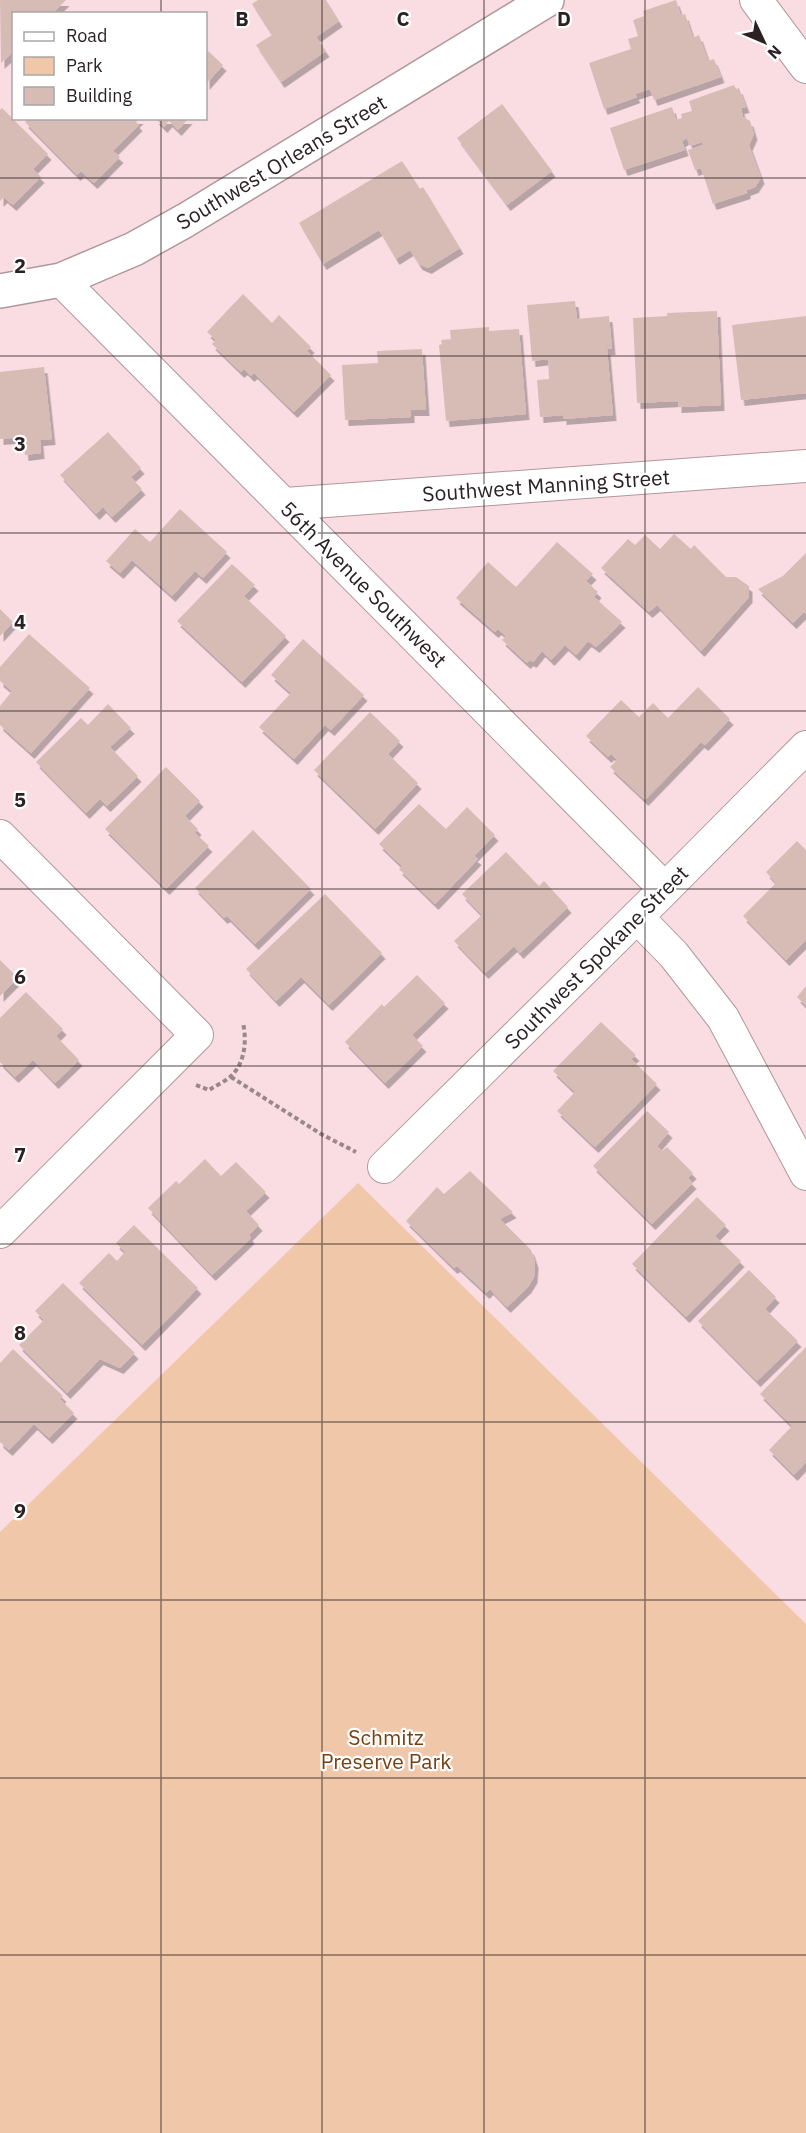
<svg xmlns="http://www.w3.org/2000/svg" width="806" height="2133" font-family="'IBM Plex Sans',sans-serif">
  <style>
    .green { fill: #f1c7aa }
    .building { fill: #d7bcb6; filter: url(#shadow) }
    .lines { fill: none; stroke-linecap: round; stroke-linejoin: round }
    .minor-casing { stroke: #b1979c; stroke-width: 34 }
    .tertiary-casing { stroke: #b1979c; stroke-width: 36 }
    .path { stroke: #9b878a; stroke-width: 4; stroke-dasharray: 4.5 3; stroke-linecap: butt }
    .minor { stroke: #fff; stroke-width: 32 }
    .tertiary { stroke: #fff; stroke-width: 33 }
    .grid { fill: none; stroke: #2b2123; stroke-width: 1.5; stroke-opacity: 0.55 }
    .labels { text-anchor: middle; dominant-baseline: central; stroke-width: 4.5; stroke-linejoin: round; paint-order: stroke }
    .street-label { font-size: 21px; fill: #2b2123; stroke: #fff }
    .park-label { font-size: 21px; fill: #764011; stroke: #fff }
    .grid-label { font-size: 20px; text-anchor: middle; font-weight: bold; fill: #2b2123; stroke: #fff; stroke-width: 4.5; stroke-linejoin: round; paint-order: stroke }
  </style>
  <defs>
    <filter id="shadow"><feDropShadow dx="3.5" dy="6" stdDeviation="0" flood-color="#0004"/></filter>
  </defs>
  <rect width="100%" height="100%" fill="#fadde2"/>
  <polygon class="green" points="358,1183 806,1624 806,2133 0,2133 0,1532"/>
  <g class="building">
    <polygon points="0,0 66,0 52,14 14,14 14,51 1,63"/>
    <polygon points="258,0 326,0 339,21 316,37 326,51 281,82 256,45 272,35 252,4"/>
    <polygon points="676,0 681,16 685,14 693,38 699,35 708,61 714,59 721,77 654,100 650,89 635,94 637,97 604,109 589,63 631,49 628,39 638,36 633,20 644,16 643,11"/>
    <polygon points="206,49 223,65 206,84"/>
    <polygon points="734,85 736,89 739,88 746,107 741,108 743,117 750,121 754,134 749,145 761,178 755,187 747,190 747,193 713,204 701,168 695,170 688,150 703,145 702,142 690,146 687,138 682,141 685,150 624,170 610,128 672,107 676,120 682,118 681,114 692,111 689,101"/>
    <polygon points="502,104 552,171 507,205 457,138"/>
    <polygon points="2,108 48,154 33,169 41,177 13,205 4,197 0,201 0,110"/>
    <polygon points="28,118 140,118 136,122 139,125 113,151 120,157 94,183 81,171 77,175 25,122"/>
    <polygon points="155,118 189,118 178,130 169,121 164,127"/>
    <polygon points="402,161 420,189 423,187 460,248 428,268 419,264 410,250 396,259 379,230 323,264 299,223"/>
    <polygon points="243,294 272,323 279,315 311,347 307,351 331,375 294,412 254,373 251,376 244,369 241,372 212,344 216,340 207,332"/>
    <polygon points="575,301 577,319 609,316 612,349 607,349 613,415 563,419 563,415 540,417 537,380 549,379 548,359 532,361 527,305"/>
    <polygon points="717,311 721,405 678,407 678,401 637,403 633,318 667,316 667,313"/>
    <polygon points="806,316 806,393 741,400 732,325"/>
    <polygon points="489,327 489,331 519,329 526,414 446,421 439,345 442,344 441,340 451,339 450,330"/>
    <polygon points="422,349 426,410 411,410 411,417 345,420 342,365 378,363 377,351"/>
    <polygon points="44,367 52,439 40,440 41,453 25,455 23,437 0,439 0,372"/>
    <polygon points="108,432 141,468 131,477 142,489 112,517 103,507 96,514 60,475"/>
    <polygon points="180,509 227,552 203,578 195,571 172,596 132,560 120,573 106,561 135,529 150,542"/>
    <polygon points="674,534 691,549 694,545 726,577 736,577 749,586 749,597 701,651 657,605 649,612 601,568 628,539 635,545 645,535 660,549"/>
    <polygon points="557,542 593,574 586,581 598,592 594,597 622,622 596,647 588,641 576,655 565,645 551,660 542,651 533,662 530,660 527,663 502,640 506,636 498,629 495,632 456,598 488,562 516,587"/>
    <polygon points="806,553 806,614 804,612 793,623 758,589 783,576"/>
    <polygon points="232,564 255,585 244,596 286,636 242,682 177,621"/>
    <polygon points="0,609 13,622 0,636"/>
    <polygon points="29,634 90,688 31,753 0,725 0,706 12,691 0,681 0,667"/>
    <polygon points="303,639 364,695 331,730 325,725 294,759 259,727 291,693 271,675"/>
    <polygon points="698,687 730,719 705,745 701,742 645,800 610,767 617,760 611,754 608,757 586,736 621,700 639,717 653,703 668,718"/>
    <polygon points="108,704 131,728 110,747 138,776 107,806 100,799 86,813 36,762 81,718 88,725"/>
    <polygon points="370,712 400,741 388,754 418,783 375,829 314,770"/>
    <polygon points="166,767 200,801 185,816 198,829 195,833 209,846 166,889 105,829"/>
    <polygon points="419,804 446,829 467,807 495,835 474,856 478,859 435,904 399,869 402,866 379,844"/>
    <polygon points="253,830 311,889 255,944 227,916 224,918 195,888"/>
    <polygon points="797,841 806,850 806,940 786,960 743,916 776,883 766,872"/>
    <polygon points="506,852 539,886 544,881 568,907 520,953 514,946 485,973 454,941 482,915 462,894"/>
    <polygon points="325,894 382,953 329,1005 301,977 276,1001 246,969"/>
    <polygon points="0,960 18,978 0,996"/>
    <polygon points="417,975 445,1003 412,1035 423,1046 385,1083 345,1042 382,1004 384,1007"/>
    <polygon points="806,986 806,1006 797,997"/>
    <polygon points="26,992 63,1029 56,1036 79,1060 55,1083 33,1060 15,1077 0,1062 0,1018"/>
    <polygon points="601,1022 636,1055 631,1059 657,1084 595,1147 557,1111 575,1092 553,1071"/>
    <polygon points="647,1111 669,1132 657,1146 662,1151 667,1147 693,1173 688,1178 693,1183 652,1224 593,1166"/>
    <polygon points="205,1159 221,1176 236,1162 266,1192 246,1211 259,1225 249,1235 251,1238 212,1275 148,1208 176,1181 179,1184"/>
    <polygon points="470,1171 513,1212 500,1219 531,1250 535,1262 534,1277 528,1287 507,1307 490,1289 486,1293 457,1266 454,1268 406,1221 437,1187 444,1194"/>
    <polygon points="697,1197 726,1225 715,1236 741,1261 686,1317 632,1264"/>
    <polygon points="134,1225 198,1288 142,1345 79,1283 109,1253 117,1261 125,1252 116,1243"/>
    <polygon points="749,1270 776,1297 765,1309 798,1341 757,1381 698,1321"/>
    <polygon points="63,1283 135,1353 120,1368 100,1359 67,1393 19,1345 44,1320 35,1311"/>
    <polygon points="806,1347 806,1462 794,1475 769,1450 792,1426 760,1394"/>
    <polygon points="13,1349 63,1396 60,1399 74,1413 49,1438 34,1424 9,1450 0,1442 0,1363"/>
  </g>
  <g class="lines">
    <defs>
      <g id="minor">
        <polyline points="756,0 806,67"/>
        <polyline points="61,280 665,889"/>
        <polyline points="285,504 806,466"/>
        <polyline points="0,836 197,1035 0,1232"/>
        <polyline points="637,917 674,955 723,1018 806,1174"/>
        <polyline points="384,1167 656,898 806,747"/>
      </g>
      <polyline id="tertiary" points="0,291 61,280 134,249 186,220 547,0"/>
    </defs>
    <use href="#minor" class="minor-casing"/>
    <use href="#tertiary" class="tertiary-casing"/>
    <g class="path">
      <polyline points="231,1077 321,1134 356,1152"/>
      <path d="M196,1085L209,1090C215,1086 224,1082 230,1077C245,1064 247,1041 243,1023"/>
    </g>
    <use href="#minor" class="minor"/>
    <use href="#tertiary" class="tertiary"/>
  </g>
  <path class="grid" d="M161,0V14M322,0V2133M484,0V2133M645,0V2133M161,118V2133M0,178H806M0,356H806M0,533H806M0,711H806M0,889H806M0,1066H806M0,1244H806M0,1422H806M0,1600H806M0,1778H806M0,1955H806"/>
  <g class="labels">
    <g class="street-label">
      <text transform="translate(281 162) rotate(-31)">Southwest Orleans Street</text>
      <text transform="translate(546 485) rotate(-4)">Southwest Manning Street</text>
      <text transform="translate(364 584) rotate(45)">56th Avenue Southwest</text>
      <text transform="translate(596 957) rotate(-45)">Southwest Spokane Street</text>
    </g>
    <g class="park-label">
      <text x="386" y="1737">Schmitz<tspan x="386" dy="24">Preserve Park</tspan></text>
    </g>
  </g>
  <g class="grid-label">
    <text x="242" y="26">B</text>
    <text x="403" y="26">C</text>
    <text x="564" y="26">D</text>
    <text x="20" y="273">2</text>
    <text x="20" y="451">3</text>
    <text x="20" y="629">4</text>
    <text x="20" y="807">5</text>
    <text x="20" y="984">6</text>
    <text x="20" y="1162">7</text>
    <text x="20" y="1340">8</text>
    <text x="20" y="1518">9</text>
  </g>
  <rect x="12" y="12" width="195" height="108" fill="#ffffff" stroke="#aaa6a7" stroke-width="1.5"/>
  <rect x="24" y="32" width="30" height="9" fill="#ffffff" stroke="#aaa6a7" stroke-width="1.5"/>
  <text x="66" y="42" font-size="18" fill="#2b2123">Road</text>
  <rect x="24" y="57" width="30" height="18" fill="#f1c7aa" stroke="#aaa6a7" stroke-width="1.5"/>
  <text x="66" y="72" font-size="18" fill="#2b2123">Park</text>
  <rect x="24" y="87" width="30" height="18" fill="#d7bcb6" stroke="#aaa6a7" stroke-width="1.5"/>
  <text x="66" y="102" font-size="18" fill="#2b2123">Building</text>
  <g transform="translate(764 42) rotate(134)" stroke="#ffffff" stroke-width="4.5" paint-order="stroke">
  <path d="M0-4.5L10 22L0 15L-10 22Z" fill="#2b2123"/>
  <text y="-9" font-size="16" font-weight="bold" text-anchor="middle" fill="#2b2123">N</text>
  </g>
</svg>
